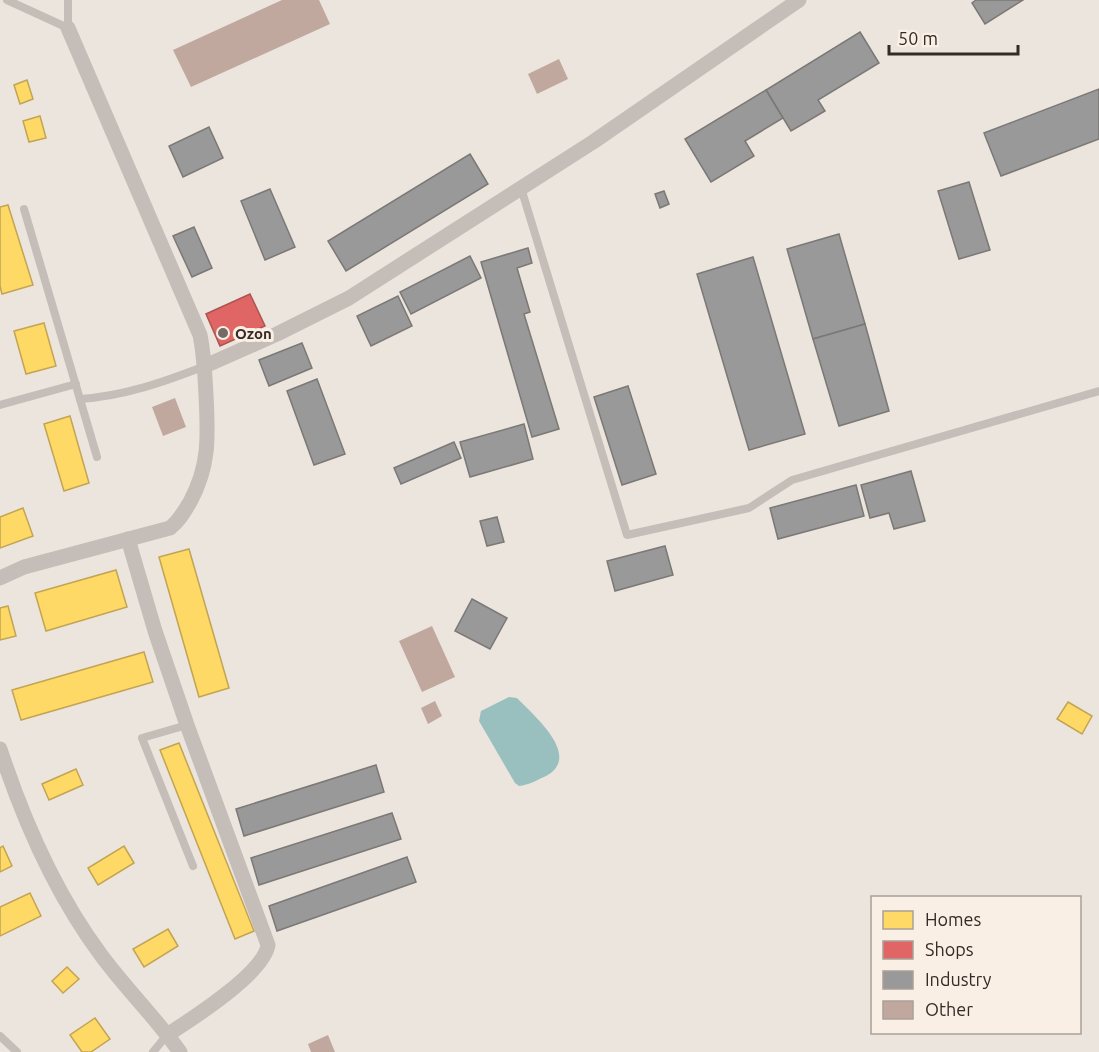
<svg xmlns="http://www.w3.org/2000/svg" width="1099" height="1052" font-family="Ubuntu,sans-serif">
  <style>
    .water { fill: #99bfbe }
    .homes { fill: #ffd966; stroke: #c2a453; stroke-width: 1.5 }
    .shops { fill: #e06666; stroke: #ad5453; stroke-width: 1.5 }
    .industry { fill: #999; stroke: #7b7876; stroke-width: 1.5 }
    .building { fill: #c0a89f }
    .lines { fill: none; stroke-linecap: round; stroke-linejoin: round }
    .service { stroke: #c5bdb7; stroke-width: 8 }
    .minor { stroke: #c5bdb7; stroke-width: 15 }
    .poi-dot { fill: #756b66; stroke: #faefe5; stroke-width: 2 }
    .labels { text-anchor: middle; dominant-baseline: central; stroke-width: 6; stroke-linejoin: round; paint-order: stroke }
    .poi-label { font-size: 15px; font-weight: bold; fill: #352a26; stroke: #faefe5; text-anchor: start }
  </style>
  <rect width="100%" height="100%" fill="#ece5de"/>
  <path class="water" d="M509,697L517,698C533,715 583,756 546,776C537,780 529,785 519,786L515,783L479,721L481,711Z"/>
  <g class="homes">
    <polygon points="27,80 33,99 20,104 14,85"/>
    <polygon points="40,116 46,138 29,142 23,121"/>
    <polygon points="8,205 33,285 2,294 0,286 0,207"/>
    <polygon points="44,323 56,366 26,374 14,331"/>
    <polygon points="70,416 89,483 64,491 44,424"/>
    <polygon points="23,508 33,536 0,548 0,517"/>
    <polygon points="189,549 229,688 199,697 159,557"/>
    <polygon points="116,570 127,607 46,631 35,593"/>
    <polygon points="8,606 16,636 0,640 0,608"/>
    <polygon points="144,652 153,682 21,720 12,690"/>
    <polygon points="1068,702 1092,716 1082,734 1057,719"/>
    <polygon points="179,743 254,931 235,939 160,750"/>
    <polygon points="76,769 83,785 49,800 42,784"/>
    <polygon points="3,846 12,866 0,872 0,848"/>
    <polygon points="124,846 134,863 98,885 88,868"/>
    <polygon points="30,893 41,916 0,936 0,907"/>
    <polygon points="168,929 178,946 144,967 133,949"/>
    <polygon points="67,967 79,979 63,993 52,981"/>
    <polygon points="95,1018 110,1039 91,1052 82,1052 70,1035"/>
  </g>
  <polygon class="shops" points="250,294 265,326 220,346 206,314"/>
  <g class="industry">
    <polygon points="976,0 1023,0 985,24 972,3"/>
    <polygon points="860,32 879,63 818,100 825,111 791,131 766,90"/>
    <polygon points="1099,89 1099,139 1001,176 984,133"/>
    <polygon points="766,90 783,118 745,141 754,156 711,182 685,139"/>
    <polygon points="209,127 223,158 183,177 169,146"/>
    <polygon points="470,154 488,184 346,271 328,241"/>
    <polygon points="969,182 990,250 959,259 938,191"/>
    <polygon points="270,189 295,247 265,260 241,201"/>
    <polygon points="664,191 669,204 660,208 655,194"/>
    <polygon points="194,227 212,268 192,277 173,236"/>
    <polygon points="839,234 865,324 813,339 787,249"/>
    <polygon points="528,248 532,263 517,268 530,312 524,314 559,429 532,437 481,262"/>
    <polygon points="470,256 481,278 411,314 400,292"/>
    <polygon points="753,257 805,434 749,450 697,274"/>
    <polygon points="398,296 412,326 371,346 357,316"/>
    <polygon points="865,324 889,411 839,426 813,339"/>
    <polygon points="302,343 312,368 269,386 259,360"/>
    <polygon points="317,379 345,454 314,465 287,391"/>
    <polygon points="628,386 656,474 622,485 594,397"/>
    <polygon points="524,424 533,459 470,477 460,442"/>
    <polygon points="454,442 461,458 401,484 394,468"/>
    <polygon points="911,471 925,521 894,529 889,513 870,518 861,485"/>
    <polygon points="856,485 864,516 778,539 770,508"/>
    <polygon points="497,517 504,542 487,546 480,521"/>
    <polygon points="665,546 673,575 615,591 607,561"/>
    <polygon points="472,599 507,618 490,649 455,631"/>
    <polygon points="376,765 384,792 244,836 236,809"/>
    <polygon points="392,813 401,839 259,885 251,858"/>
    <polygon points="407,857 416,882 277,931 269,906"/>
  </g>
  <g class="building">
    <polygon points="282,0 319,0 330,24 191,87 173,50"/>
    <polygon points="559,59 568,79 537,94 528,74"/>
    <polygon points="175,398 186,427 163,436 152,407"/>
    <polygon points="432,626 455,677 422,692 399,641"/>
    <polygon points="435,701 442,716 428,724 421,708"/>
    <polygon points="328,1035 335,1052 311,1052 308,1044"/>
  </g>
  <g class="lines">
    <g class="service">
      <polyline points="7,0 68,28"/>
      <polyline points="68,0 68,28"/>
      <polyline points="521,188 627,535 749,508 792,480 1099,391"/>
      <polyline points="24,209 97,457"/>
      <path d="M80,399C124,396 164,382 205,366"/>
      <polyline points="0,405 76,384"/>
      <polyline points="187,725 142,738 193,866"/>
      <polyline points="0,1036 17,1052"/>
      <polyline points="153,1052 167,1035"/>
    </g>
    <g class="minor">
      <polyline points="205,366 277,334 349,298 593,142 799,0"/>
      <path d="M128,539L155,631L187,725L268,945C264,973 192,1019 167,1035"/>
      <path d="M0,578L24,567L170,528C179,521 184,512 190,502C210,465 208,436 206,395C205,374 204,355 200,335L68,28"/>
      <path d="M0,749C23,819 57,896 101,955C126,989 156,1018 180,1052"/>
    </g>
  </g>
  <circle class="poi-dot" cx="223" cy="333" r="6"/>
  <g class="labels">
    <g class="poi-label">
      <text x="235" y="333">Ozon</text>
    </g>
  </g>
  <rect x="871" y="896" width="210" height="138" fill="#faefe5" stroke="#aba099" stroke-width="1.5"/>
  <rect x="883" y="911" width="30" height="18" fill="#ffd966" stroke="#aba099" stroke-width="1.5"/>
  <text x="925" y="926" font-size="18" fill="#352a26">Homes</text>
  <rect x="883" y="941" width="30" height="18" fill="#e06666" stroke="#aba099" stroke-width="1.5"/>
  <text x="925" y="956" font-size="18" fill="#352a26">Shops</text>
  <rect x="883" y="971" width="30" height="18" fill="#999999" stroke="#aba099" stroke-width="1.5"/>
  <text x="925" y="986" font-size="18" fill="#352a26">Industry</text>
  <rect x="883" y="1001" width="30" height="18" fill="#c0a89f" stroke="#aba099" stroke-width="1.5"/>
  <text x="925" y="1016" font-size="18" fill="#352a26">Other</text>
  <path d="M889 45v9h129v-9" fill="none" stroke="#352a26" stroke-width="3"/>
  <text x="898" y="45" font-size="18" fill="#352a26" stroke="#faefe5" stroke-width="4.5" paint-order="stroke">50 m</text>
</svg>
